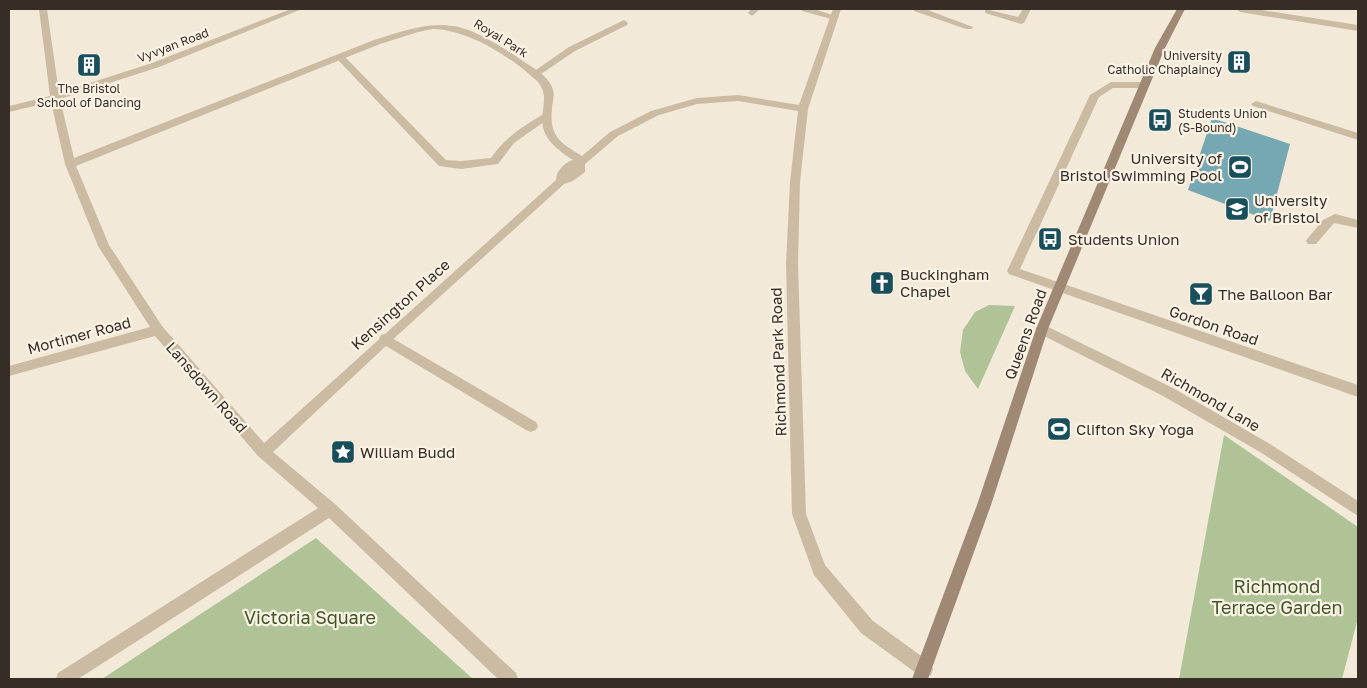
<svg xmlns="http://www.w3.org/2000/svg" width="1367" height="688" font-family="'Golos Text',sans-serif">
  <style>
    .green { fill: #afc397 }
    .water { fill: #75a8b2 }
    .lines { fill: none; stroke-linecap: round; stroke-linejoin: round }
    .lane { fill: #ccbba3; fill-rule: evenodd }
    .street { fill: #ccbba3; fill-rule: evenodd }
    .secondary { fill: #9f8975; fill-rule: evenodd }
    .labels { text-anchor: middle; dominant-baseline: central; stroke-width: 4.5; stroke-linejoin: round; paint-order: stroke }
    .far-street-label { font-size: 12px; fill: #362d26; stroke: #faf3e5 }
    .far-poi-label { font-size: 12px; fill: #362d26; stroke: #faf3e5; text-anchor: end }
    .poi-label { font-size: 15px; fill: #362d26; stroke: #faf3e5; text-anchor: start }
    .street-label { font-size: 15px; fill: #362d26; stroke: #faf3e5 }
    .near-park-label { font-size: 18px; fill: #405628; stroke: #faf3e5 }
  </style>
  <rect width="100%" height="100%" fill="#f3e9d8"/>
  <g class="green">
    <polygon points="989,305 1015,306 978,389 965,371 960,352 963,330 975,312"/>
    <polygon points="1224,435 1358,527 1358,618 1342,679 1179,679"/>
    <polygon points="316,538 473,679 102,679"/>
  </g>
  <polygon class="water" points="1212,118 1290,144 1270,221 1188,190"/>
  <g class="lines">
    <g class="lane">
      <polygon points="801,9 814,9 839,17 835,20 802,11"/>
      <polygon points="913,9 925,9 973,27 972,29 966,29 914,11"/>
      <polygon points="985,9 1018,17 1023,9 1031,9 1024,23 1021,24 985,13"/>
      <polygon points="624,20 628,23 627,25 575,51 538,76 532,76 530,74 569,47"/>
      <path d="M340,54L343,55L446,160L461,161L491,158C504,138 522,127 542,115L546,114L551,117L514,143L498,164L461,169L439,166L337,59L335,57Z"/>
      <polygon points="1256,101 1358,133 1358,140 1253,106 1251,104"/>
      <polygon points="1335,214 1358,220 1358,228 1334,223 1316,244 1308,244 1306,241 1308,238 1323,220"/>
      <polygon points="385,334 536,422 538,426 536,430 531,432 526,430 381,343 379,339 381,335"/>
    </g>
    <g class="street">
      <path d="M39,9H47L59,93L152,63L291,9H302L159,67L60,99L74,158L374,40C443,17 459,18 520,59C531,67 549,75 553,90C555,96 552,103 552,109C549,136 560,143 582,156L610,132L651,111L697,98L738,95L799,105L833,9H841L808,109L800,182L798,264L806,514L825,565L873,621L931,663L933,669L931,675L925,677L919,675L861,633L814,575L792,514L786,264L790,182L798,111L738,101L697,104L659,115L618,136L585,164V172L573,181L564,184L389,343L273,452L335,504L516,673L518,679H498L329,518L78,679H56L58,673L318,508L258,456L155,336L9,376V366L150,327L98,246L65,164L51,102L9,112V106L50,96ZM433,29C469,30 511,57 537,81C559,105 517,126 573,160C565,162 556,171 556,180L264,443L162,326L109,245L76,166L380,44L418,32Z"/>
      <polygon points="751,9 760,9 752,16 748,13"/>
      <polygon points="1236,9 1255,9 1358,25 1358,31 1240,12"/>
      <polygon points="1111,82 1145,82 1150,85 1145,88 1113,88 1099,97 1020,269 1358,385 1358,397 1009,274 1007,271 1090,95"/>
      <polygon points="1042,324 1173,388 1270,444 1358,501 1358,516 1260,452 1163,396 1038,333 1036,329 1038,325"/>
    </g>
    <polygon class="secondary" points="1177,9 1185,9 1165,48 1048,329 991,505 928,679 912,679 977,505 1036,329 1155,48"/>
  </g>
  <defs>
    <symbol id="building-square" viewBox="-11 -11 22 22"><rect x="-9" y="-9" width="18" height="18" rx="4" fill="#184f5b" stroke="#faf3e5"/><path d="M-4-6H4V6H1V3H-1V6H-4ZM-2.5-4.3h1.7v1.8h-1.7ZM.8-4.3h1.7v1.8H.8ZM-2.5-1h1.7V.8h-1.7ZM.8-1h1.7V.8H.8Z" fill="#fff"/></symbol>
    <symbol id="bus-square" viewBox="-11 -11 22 22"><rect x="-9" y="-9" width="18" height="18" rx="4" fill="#184f5b" stroke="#faf3e5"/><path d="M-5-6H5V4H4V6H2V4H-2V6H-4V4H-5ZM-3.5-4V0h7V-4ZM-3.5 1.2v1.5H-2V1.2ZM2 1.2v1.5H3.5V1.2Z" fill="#fff"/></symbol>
    <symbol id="stadium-square" viewBox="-11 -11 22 22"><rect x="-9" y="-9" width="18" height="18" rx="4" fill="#184f5b" stroke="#faf3e5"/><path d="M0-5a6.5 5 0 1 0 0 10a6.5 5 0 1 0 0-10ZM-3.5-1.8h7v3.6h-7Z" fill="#fff"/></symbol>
    <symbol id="university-square" viewBox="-11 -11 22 22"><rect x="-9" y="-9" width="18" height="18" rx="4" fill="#184f5b" stroke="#faf3e5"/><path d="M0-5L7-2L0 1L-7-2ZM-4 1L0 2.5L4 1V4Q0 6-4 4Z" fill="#fff"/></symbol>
    <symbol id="church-square" viewBox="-11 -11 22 22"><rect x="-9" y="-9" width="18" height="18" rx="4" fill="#184f5b" stroke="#faf3e5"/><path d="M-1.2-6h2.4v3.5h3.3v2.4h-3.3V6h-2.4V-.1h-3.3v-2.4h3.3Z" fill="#fff"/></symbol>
    <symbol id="bar-square" viewBox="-11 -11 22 22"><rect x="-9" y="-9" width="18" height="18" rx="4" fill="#184f5b" stroke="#faf3e5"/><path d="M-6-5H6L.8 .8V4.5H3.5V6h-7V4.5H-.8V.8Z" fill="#fff"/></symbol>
    <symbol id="sight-square" viewBox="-11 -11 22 22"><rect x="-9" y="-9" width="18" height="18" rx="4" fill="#184f5b" stroke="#faf3e5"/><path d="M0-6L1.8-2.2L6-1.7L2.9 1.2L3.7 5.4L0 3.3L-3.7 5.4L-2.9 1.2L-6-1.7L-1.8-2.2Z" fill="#fff"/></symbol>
  </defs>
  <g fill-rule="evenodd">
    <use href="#building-square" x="1225" y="48" width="28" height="28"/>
    <use href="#building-square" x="75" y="51" width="28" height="28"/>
    <use href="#bus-square" x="1146" y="106" width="28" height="28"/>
    <use href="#stadium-square" x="1226" y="153" width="28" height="28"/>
    <use href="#university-square" x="1223" y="195" width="28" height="28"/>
    <use href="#bus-square" x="1036" y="225" width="28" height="28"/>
    <use href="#church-square" x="868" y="269" width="28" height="28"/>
    <use href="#bar-square" x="1187" y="280" width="28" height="28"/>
    <use href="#stadium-square" x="1045" y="415" width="28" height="28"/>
    <use href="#sight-square" x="329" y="438" width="28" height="28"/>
  </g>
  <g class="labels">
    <g class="far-street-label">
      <text transform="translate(501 38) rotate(32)">Royal Park</text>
      <text transform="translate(173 45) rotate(-21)">Vyvyan Road</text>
    </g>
    <g class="far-poi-label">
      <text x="1222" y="55">University<tspan x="1222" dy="14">Catholic Chaplaincy</tspan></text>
      <text x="89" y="88" text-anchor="middle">The Bristol<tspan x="89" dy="14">School of Dancing</tspan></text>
      <text x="1178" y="113" text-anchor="start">Students Union<tspan x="1178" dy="14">(S-Bound)</tspan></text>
    </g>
    <g class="poi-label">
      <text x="1222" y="158" text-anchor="end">University of<tspan x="1222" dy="17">Bristol Swimming Pool</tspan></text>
      <text x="1254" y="200">University<tspan x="1254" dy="17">of Bristol</tspan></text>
      <text x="1068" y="239">Students Union</text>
      <text x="900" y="274">Buckingham<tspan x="900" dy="17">Chapel</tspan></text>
      <text x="1218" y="294">The Balloon Bar</text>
      <text x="1076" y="429">Clifton Sky Yoga</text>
      <text x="360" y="452">William Budd</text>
    </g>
    <g class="street-label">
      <text transform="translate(400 304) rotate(-42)">Kensington Place</text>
      <text transform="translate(1214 325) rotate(19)">Gordon Road</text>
      <text transform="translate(1025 334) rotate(-70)">Queens Road</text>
      <text transform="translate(79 335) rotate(-15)">Mortimer Road</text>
      <text transform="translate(778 362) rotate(-92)">Richmond Park Road</text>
      <text transform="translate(207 387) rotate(49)">Lansdown Road</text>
      <text transform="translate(1211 399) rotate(30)">Richmond Lane</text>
    </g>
    <g class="near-park-label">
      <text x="1277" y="586">Richmond<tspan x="1277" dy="21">Terrace Garden</tspan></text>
      <text x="310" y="617">Victoria Square</text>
    </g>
  </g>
  <rect width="1367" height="688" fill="none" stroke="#362d26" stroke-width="20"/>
</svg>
